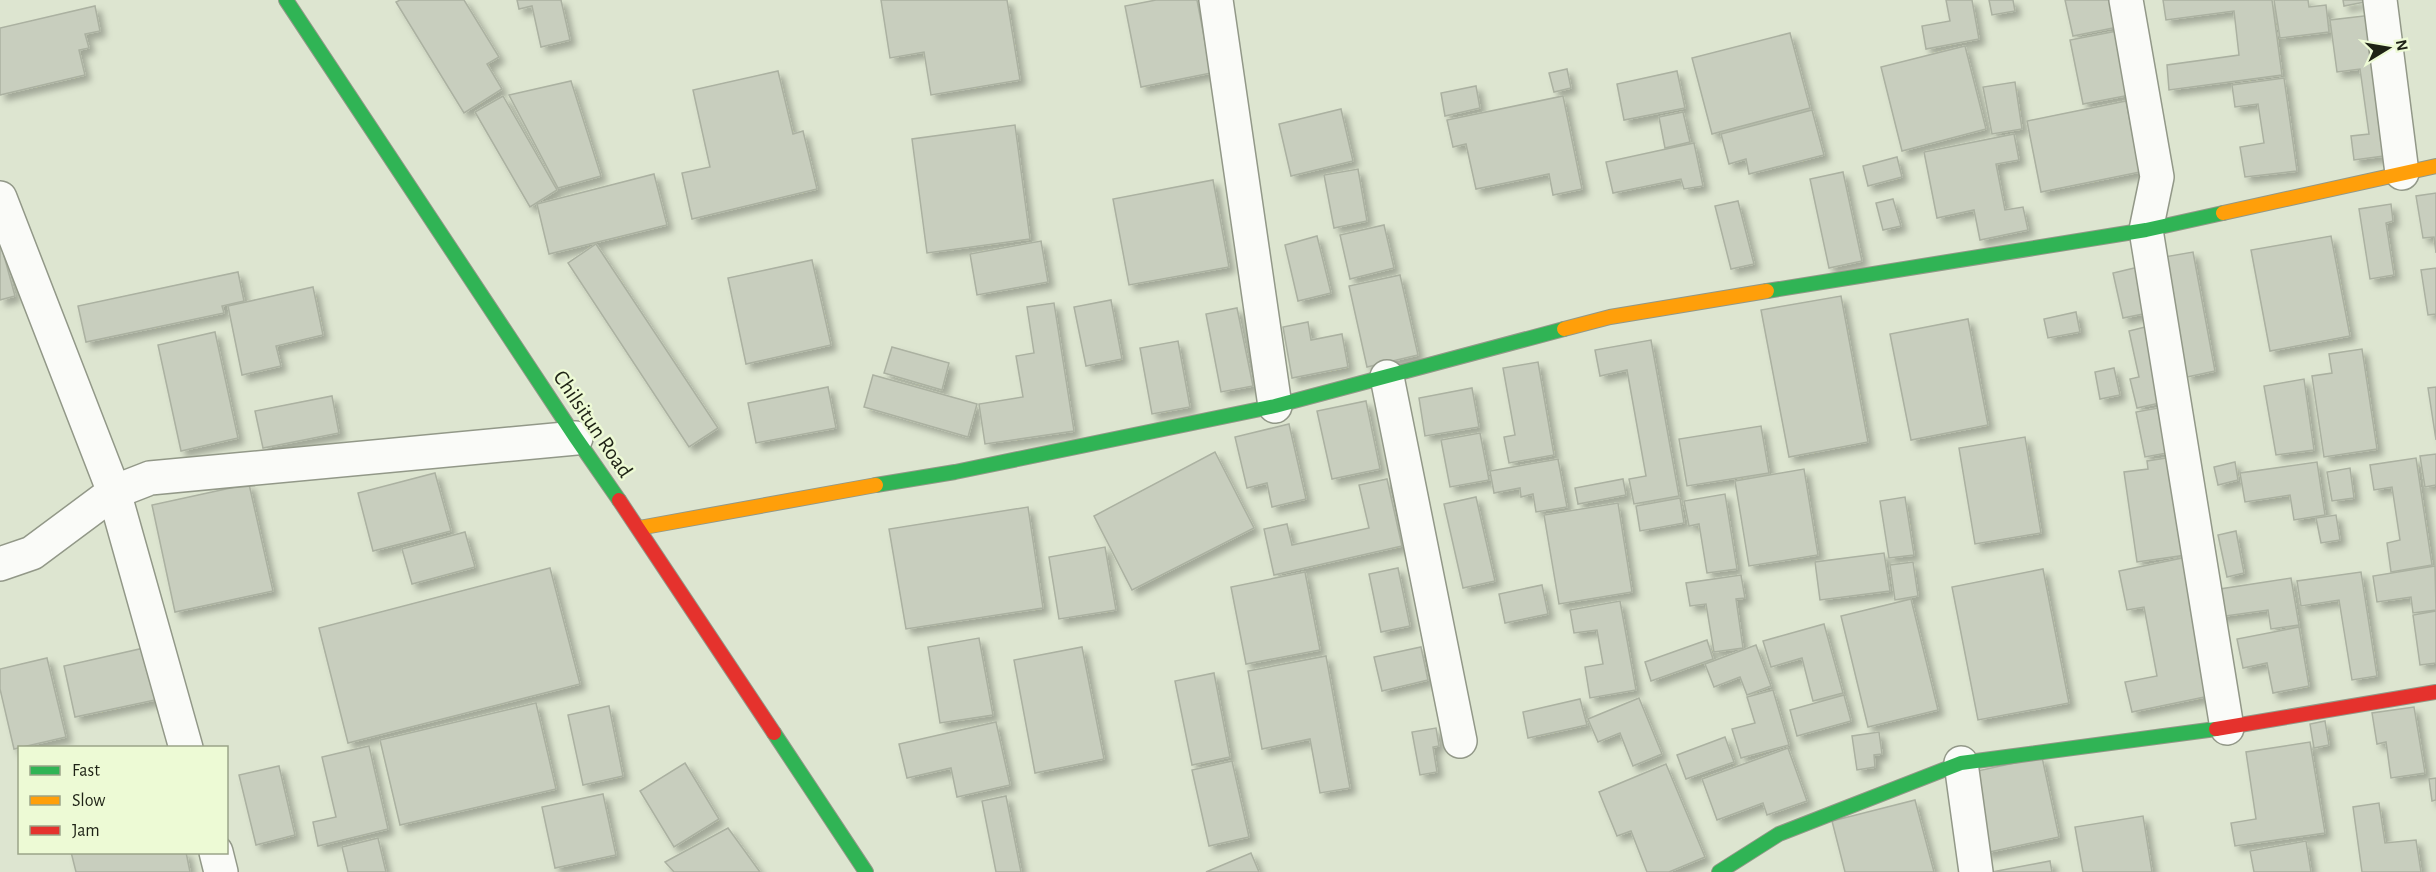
<svg xmlns="http://www.w3.org/2000/svg" width="2436" height="872" font-family="'Alegreya Sans',sans-serif">
  <style>
    .building { fill: #c8cebe; stroke: #abb1a1; stroke-width: 1.5; filter: url(#shadow) }
    .lines { fill: none; stroke-linecap: round; stroke-linejoin: round }
    .street-casing { stroke: #929888; stroke-width: 36 }
    .fast-casing { stroke: #929888; stroke-width: 16 }
    .slow-casing { stroke: #929888; stroke-width: 16 }
    .jam-casing { stroke: #929888; stroke-width: 16 }
    .street { stroke: #fafbf8; stroke-width: 33 }
    .fast { stroke: #30b455; stroke-width: 14 }
    .slow { stroke: #ff9f0a; stroke-width: 14 }
    .jam { stroke: #e5322d; stroke-width: 14 }
    .labels { text-anchor: middle; dominant-baseline: central; stroke-width: 5; stroke-linejoin: round; paint-order: stroke }
    .street-label { font-size: 22px; fill: #1e2215; stroke: #edfad5 }
  </style>
  <defs>
    <filter id="shadow"><feDropShadow dx="5.5" dy="5.5" stdDeviation="3" flood-color="#0004"/></filter>
  </defs>
  <rect width="100%" height="100%" fill="#dde5d0"/>
  <g class="building">
    <polygon points="400,0 464,0 499,57 487,64 502,89 464,113 396,2"/>
    <polygon points="517,0 561,0 570,40 541,47 532,6 519,9"/>
    <polygon points="881,0 1007,0 1020,80 931,95 924,52 890,58"/>
    <polygon points="1156,0 1197,0 1211,73 1141,87 1125,6"/>
    <polygon points="1946,0 1972,0 1979,39 1926,49 1922,26 1950,21"/>
    <polygon points="1989,0 2013,0 2015,11 1992,15"/>
    <polygon points="2065,0 2113,0 2118,27 2073,36"/>
    <polygon points="2163,0 2272,0 2282,75 2169,90 2167,65 2239,55 2234,11 2166,20"/>
    <polygon points="2274,0 2308,0 2309,7 2326,5 2329,32 2280,38"/>
    <polygon points="2343,0 2370,0 2370,1 2344,6"/>
    <polygon points="95,6 100,31 85,34 89,48 79,50 85,75 0,95 0,28"/>
    <polygon points="2372,15 2391,155 2354,160 2351,136 2369,134 2360,69 2337,72 2330,20"/>
    <polygon points="2117,31 2130,95 2083,104 2070,40"/>
    <polygon points="1790,33 1810,108 1712,134 1692,58"/>
    <polygon points="1965,46 1986,129 1902,151 1881,67"/>
    <polygon points="1567,69 1571,88 1554,92 1549,73"/>
    <polygon points="778,71 793,134 803,131 817,189 692,219 682,173 710,167 693,90"/>
    <polygon points="1677,71 1685,108 1624,120 1617,84"/>
    <polygon points="2284,78 2297,171 2245,177 2240,147 2264,143 2258,104 2235,107 2232,85"/>
    <polygon points="571,81 601,176 558,188 509,95"/>
    <polygon points="2015,82 2022,129 1992,134 1983,87"/>
    <polygon points="1476,86 1480,108 1445,116 1441,93"/>
    <polygon points="503,96 557,190 530,207 475,112"/>
    <polygon points="1563,96 1582,189 1553,195 1549,174 1476,189 1466,144 1453,147 1447,120"/>
    <polygon points="2126,101 2140,172 2041,192 2027,121"/>
    <polygon points="1341,109 1353,161 1291,176 1279,124"/>
    <polygon points="1812,110 1824,155 1749,174 1746,159 1729,164 1721,134"/>
    <polygon points="1683,112 1690,142 1665,148 1659,117"/>
    <polygon points="1015,125 1030,239 927,253 912,139"/>
    <polygon points="2014,134 2019,160 1996,164 2005,210 2023,207 2028,230 1980,240 1974,210 1937,218 1924,152"/>
    <polygon points="1694,143 1703,186 1684,189 1681,179 1613,193 1606,162"/>
    <polygon points="1897,157 1902,177 1868,186 1863,166"/>
    <polygon points="1358,169 1367,221 1334,228 1324,175"/>
    <polygon points="1843,172 1862,261 1829,268 1810,179"/>
    <polygon points="654,174 667,225 549,254 537,204"/>
    <polygon points="1213,180 1229,267 1129,285 1113,199"/>
    <polygon points="2436,193 2436,253 2434,237 2423,238 2416,196"/>
    <polygon points="1893,199 1901,226 1883,230 1876,203"/>
    <polygon points="1738,201 1754,264 1731,269 1715,206"/>
    <polygon points="2391,204 2393,221 2386,223 2394,275 2370,279 2359,209"/>
    <polygon points="1384,225 1394,268 1350,279 1340,235"/>
    <polygon points="1317,236 1331,293 1298,301 1285,245"/>
    <polygon points="2331,236 2350,336 2270,351 2251,250"/>
    <polygon points="0,241 15,296 0,300"/>
    <polygon points="1041,241 1048,282 977,295 970,254"/>
    <polygon points="596,244 718,428 689,447 568,263"/>
    <polygon points="2193,252 2215,371 2187,377 2164,257"/>
    <polygon points="812,260 831,345 746,364 728,278"/>
    <polygon points="2143,266 2153,312 2123,318 2113,273"/>
    <polygon points="2436,268 2436,314 2428,315 2421,270"/>
    <polygon points="238,272 244,301 222,306 224,313 86,342 78,306"/>
    <polygon points="1400,275 1418,355 1367,367 1349,286"/>
    <polygon points="313,287 323,335 276,346 281,366 242,375 228,306"/>
    <polygon points="1841,296 1868,442 1789,457 1761,310"/>
    <polygon points="1111,300 1122,359 1086,366 1074,307"/>
    <polygon points="1054,303 1074,431 985,444 979,404 1023,397 1016,356 1034,353 1027,307"/>
    <polygon points="1237,308 1253,386 1221,392 1206,314"/>
    <polygon points="2076,312 2080,332 2048,338 2044,319"/>
    <polygon points="1968,319 1988,425 1911,440 1890,334"/>
    <polygon points="1308,322 1311,340 1342,334 1348,367 1292,378 1283,327"/>
    <polygon points="2153,325 2169,401 2137,408 2130,379 2139,377 2129,331"/>
    <polygon points="215,332 238,438 181,451 158,345"/>
    <polygon points="1651,340 1679,496 1634,504 1629,479 1646,476 1627,370 1600,376 1595,350"/>
    <polygon points="1178,341 1190,407 1152,414 1140,348"/>
    <polygon points="892,347 949,363 942,390 884,373"/>
    <polygon points="2362,349 2377,449 2324,457 2312,376 2332,373 2329,354"/>
    <polygon points="1538,362 1554,455 1509,463 1504,437 1515,435 1503,368"/>
    <polygon points="2114,368 2120,395 2100,399 2095,372"/>
    <polygon points="873,375 977,404 968,437 864,407"/>
    <polygon points="2304,379 2314,450 2276,455 2264,386"/>
    <polygon points="828,387 836,428 756,443 748,403"/>
    <polygon points="2436,387 2436,440 2428,388"/>
    <polygon points="1472,388 1479,427 1425,436 1419,398"/>
    <polygon points="332,396 339,433 263,448 255,411"/>
    <polygon points="1366,401 1380,469 1332,479 1317,411"/>
    <polygon points="2169,406 2178,451 2145,457 2136,412"/>
    <polygon points="1289,424 1306,499 1272,507 1267,483 1247,488 1235,437"/>
    <polygon points="1761,426 1769,473 1687,486 1679,439"/>
    <polygon points="1480,433 1489,480 1450,487 1441,440"/>
    <polygon points="2025,437 2041,533 1975,544 1959,448"/>
    <polygon points="1215,452 1254,528 1132,590 1094,516"/>
    <polygon points="2436,454 2436,485 2425,487 2420,456"/>
    <polygon points="2179,456 2193,554 2137,562 2124,472 2148,469 2147,461"/>
    <polygon points="2416,458 2432,565 2391,572 2387,543 2400,540 2392,487 2374,490 2370,465"/>
    <polygon points="1558,459 1567,507 1536,512 1533,494 1521,497 1520,488 1494,493 1490,471"/>
    <polygon points="2235,462 2238,480 2218,485 2214,467"/>
    <polygon points="2317,462 2325,515 2294,520 2290,495 2245,502 2240,473"/>
    <polygon points="2350,468 2354,498 2332,501 2327,472"/>
    <polygon points="1804,469 1818,555 1749,566 1735,481"/>
    <polygon points="435,473 451,531 373,551 358,493"/>
    <polygon points="1387,479 1402,546 1274,575 1264,529 1287,524 1292,545 1369,528 1359,485"/>
    <polygon points="1623,479 1626,495 1578,504 1575,488"/>
    <polygon points="249,484 273,591 175,612 152,505"/>
    <polygon points="1725,494 1737,569 1707,573 1699,524 1689,526 1684,501"/>
    <polygon points="1476,497 1495,581 1463,588 1444,504"/>
    <polygon points="1905,497 1914,555 1889,558 1880,501"/>
    <polygon points="1680,498 1684,523 1640,531 1636,506"/>
    <polygon points="1618,503 1632,592 1559,604 1544,515"/>
    <polygon points="1028,507 1043,608 906,629 889,529"/>
    <polygon points="2336,515 2340,540 2321,543 2316,518"/>
    <polygon points="2236,531 2244,573 2227,577 2218,535"/>
    <polygon points="465,532 475,567 412,584 402,549"/>
    <polygon points="1105,547 1116,610 1059,619 1049,557"/>
    <polygon points="1884,553 1890,591 1820,600 1815,562"/>
    <polygon points="2192,556 2219,694 2132,712 2125,682 2157,676 2144,607 2127,610 2119,571"/>
    <polygon points="1913,562 1918,596 1895,600 1890,565"/>
    <polygon points="2435,566 2436,610 2413,613 2411,597 2377,602 2373,576"/>
    <polygon points="550,568 580,684 348,743 319,628"/>
    <polygon points="1398,568 1410,626 1381,632 1369,574"/>
    <polygon points="2043,569 2069,703 1978,720 1952,587"/>
    <polygon points="1305,572 1320,650 1246,664 1231,587"/>
    <polygon points="2361,572 2377,676 2352,680 2339,600 2301,606 2297,581"/>
    <polygon points="1741,575 1745,598 1736,599 1743,648 1714,652 1706,604 1690,606 1686,583"/>
    <polygon points="2291,578 2299,625 2271,629 2268,610 2211,618 2207,591"/>
    <polygon points="1542,585 1548,614 1505,623 1499,594"/>
    <polygon points="1911,599 1938,710 1868,727 1841,616"/>
    <polygon points="1620,601 1636,690 1590,698 1585,667 1603,664 1597,630 1574,633 1570,610"/>
    <polygon points="2436,611 2436,663 2420,665 2413,615"/>
    <polygon points="1824,624 1843,693 1813,701 1802,658 1771,667 1763,641"/>
    <polygon points="2299,627 2309,686 2273,693 2267,663 2243,668 2237,639"/>
    <polygon points="979,638 993,715 940,723 928,647"/>
    <polygon points="1707,640 1713,659 1651,681 1645,662"/>
    <polygon points="1756,645 1771,686 1747,695 1740,677 1714,687 1705,664"/>
    <polygon points="1082,647 1104,759 1035,773 1014,660"/>
    <polygon points="1421,647 1428,680 1382,691 1374,657"/>
    <polygon points="144,648 155,700 75,717 64,666"/>
    <polygon points="1326,656 1350,788 1320,793 1310,739 1262,749 1248,671"/>
    <polygon points="47,658 66,737 14,749 0,689 0,669"/>
    <polygon points="1214,673 1230,757 1192,765 1175,681"/>
    <polygon points="1773,690 1789,745 1741,758 1732,729 1755,723 1747,697"/>
    <polygon points="1844,695 1851,721 1797,736 1790,710"/>
    <polygon points="1639,698 1662,754 1633,766 1620,733 1598,742 1588,719"/>
    <polygon points="1580,699 1587,725 1528,738 1523,712"/>
    <polygon points="536,703 556,789 400,825 380,740"/>
    <polygon points="609,706 623,776 583,785 568,715"/>
    <polygon points="2414,707 2425,773 2391,778 2386,742 2377,744 2372,713"/>
    <polygon points="2325,721 2329,745 2314,748 2310,724"/>
    <polygon points="996,722 1010,785 957,797 951,768 907,778 899,744"/>
    <polygon points="1436,728 1439,746 1433,747 1437,772 1420,775 1412,732"/>
    <polygon points="1879,732 1882,754 1874,755 1875,767 1857,770 1852,736"/>
    <polygon points="1725,737 1734,762 1686,779 1677,755"/>
    <polygon points="2310,742 2325,833 2235,846 2231,823 2256,819 2246,752"/>
    <polygon points="369,746 388,829 318,846 313,822 336,817 322,757"/>
    <polygon points="1788,748 1807,801 1767,815 1763,803 1717,820 1702,779"/>
    <polygon points="2042,757 2059,837 1985,853 1968,773"/>
    <polygon points="1232,761 1249,837 1209,846 1192,770"/>
    <polygon points="685,763 719,819 674,847 640,791"/>
    <polygon points="1666,764 1705,857 1669,872 1647,872 1631,831 1617,836 1599,792"/>
    <polygon points="279,766 295,835 256,845 239,775"/>
    <polygon points="2436,778 2436,800 2432,801 2429,779"/>
    <polygon points="603,794 616,855 555,868 542,807"/>
    <polygon points="1006,796 1021,872 996,872 982,801"/>
    <polygon points="1915,800 1934,872 1845,872 1832,821"/>
    <polygon points="2379,803 2385,843 2416,840 2421,872 2362,872 2353,807"/>
    <polygon points="2143,816 2152,872 2083,872 2075,827"/>
    <polygon points="728,828 760,872 674,872 665,862"/>
    <polygon points="378,838 386,872 348,872 342,847"/>
    <polygon points="2306,841 2311,872 2254,872 2250,851"/>
    <polygon points="71,852 186,852 190,872 76,872"/>
    <polygon points="1251,853 1259,872 1206,872"/>
    <polygon points="2050,861 2052,872 1992,872"/>
  </g>
  <g class="lines">
    <defs>
      <g id="street">
        <polyline points="1216,0 1275,406"/>
        <polyline points="2126,0 2157,177 2146,230 2227,728"/>
        <polyline points="2380,0 2402,173"/>
        <polyline points="0,198 114,492 186,748"/>
        <polyline points="1387,377 1460,741"/>
        <polyline points="0,564 32,553 114,492 150,478 576,438"/>
        <polyline points="1961,763 1976,872"/>
        <polyline points="216,852 221,872"/>
      </g>
      <g id="fast">
        <polyline points="286,0 576,438 619,500"/>
        <polyline points="1767,291 2146,230 2223,213"/>
        <polyline points="876,485 955,472 1275,406 1564,329"/>
        <polyline points="774,733 866,872"/>
        <polyline points="1719,872 1779,834 1961,763 2216,729"/>
      </g>
      <g id="slow">
        <polyline points="2223,213 2436,166"/>
        <polyline points="1564,329 1610,317 1767,291"/>
        <polyline points="639,528 876,485"/>
      </g>
      <g id="jam">
        <polyline points="619,500 774,733"/>
        <polyline points="2216,729 2436,692"/>
      </g>
    </defs>
    <use href="#street" class="street-casing"/>
    <use href="#fast" class="fast-casing"/>
    <use href="#slow" class="slow-casing"/>
    <use href="#jam" class="jam-casing"/>
    <use href="#street" class="street"/>
    <use href="#fast" class="fast"/>
    <use href="#slow" class="slow"/>
    <use href="#jam" class="jam"/>
  </g>
  <g class="labels">
    <g class="street-label">
      <text transform="translate(593 424) rotate(56)">Chilsitun Road</text>
    </g>
  </g>
  <rect x="18" y="746" width="210" height="108" fill="#edfad5" stroke="#9aa488" stroke-width="1.5"/>
  <rect x="30" y="766" width="30" height="9" fill="#30b455" stroke="#9aa488" stroke-width="1.5"/>
  <text x="72" y="776" font-size="18" fill="#1e2215">Fast</text>
  <rect x="30" y="796" width="30" height="9" fill="#ff9f0a" stroke="#9aa488" stroke-width="1.5"/>
  <text x="72" y="806" font-size="18" fill="#1e2215">Slow</text>
  <rect x="30" y="826" width="30" height="9" fill="#e5322d" stroke="#9aa488" stroke-width="1.5"/>
  <text x="72" y="836" font-size="18" fill="#1e2215">Jam</text>
  <g transform="translate(2388 48) rotate(79)" stroke="#edfad5" stroke-width="4.5" paint-order="stroke">
  <path d="M0-4.5L10 22L0 15L-10 22Z" fill="#1e2215"/>
  <text y="-9" font-size="16" font-weight="bold" text-anchor="middle" fill="#1e2215">N</text>
  </g>
</svg>
